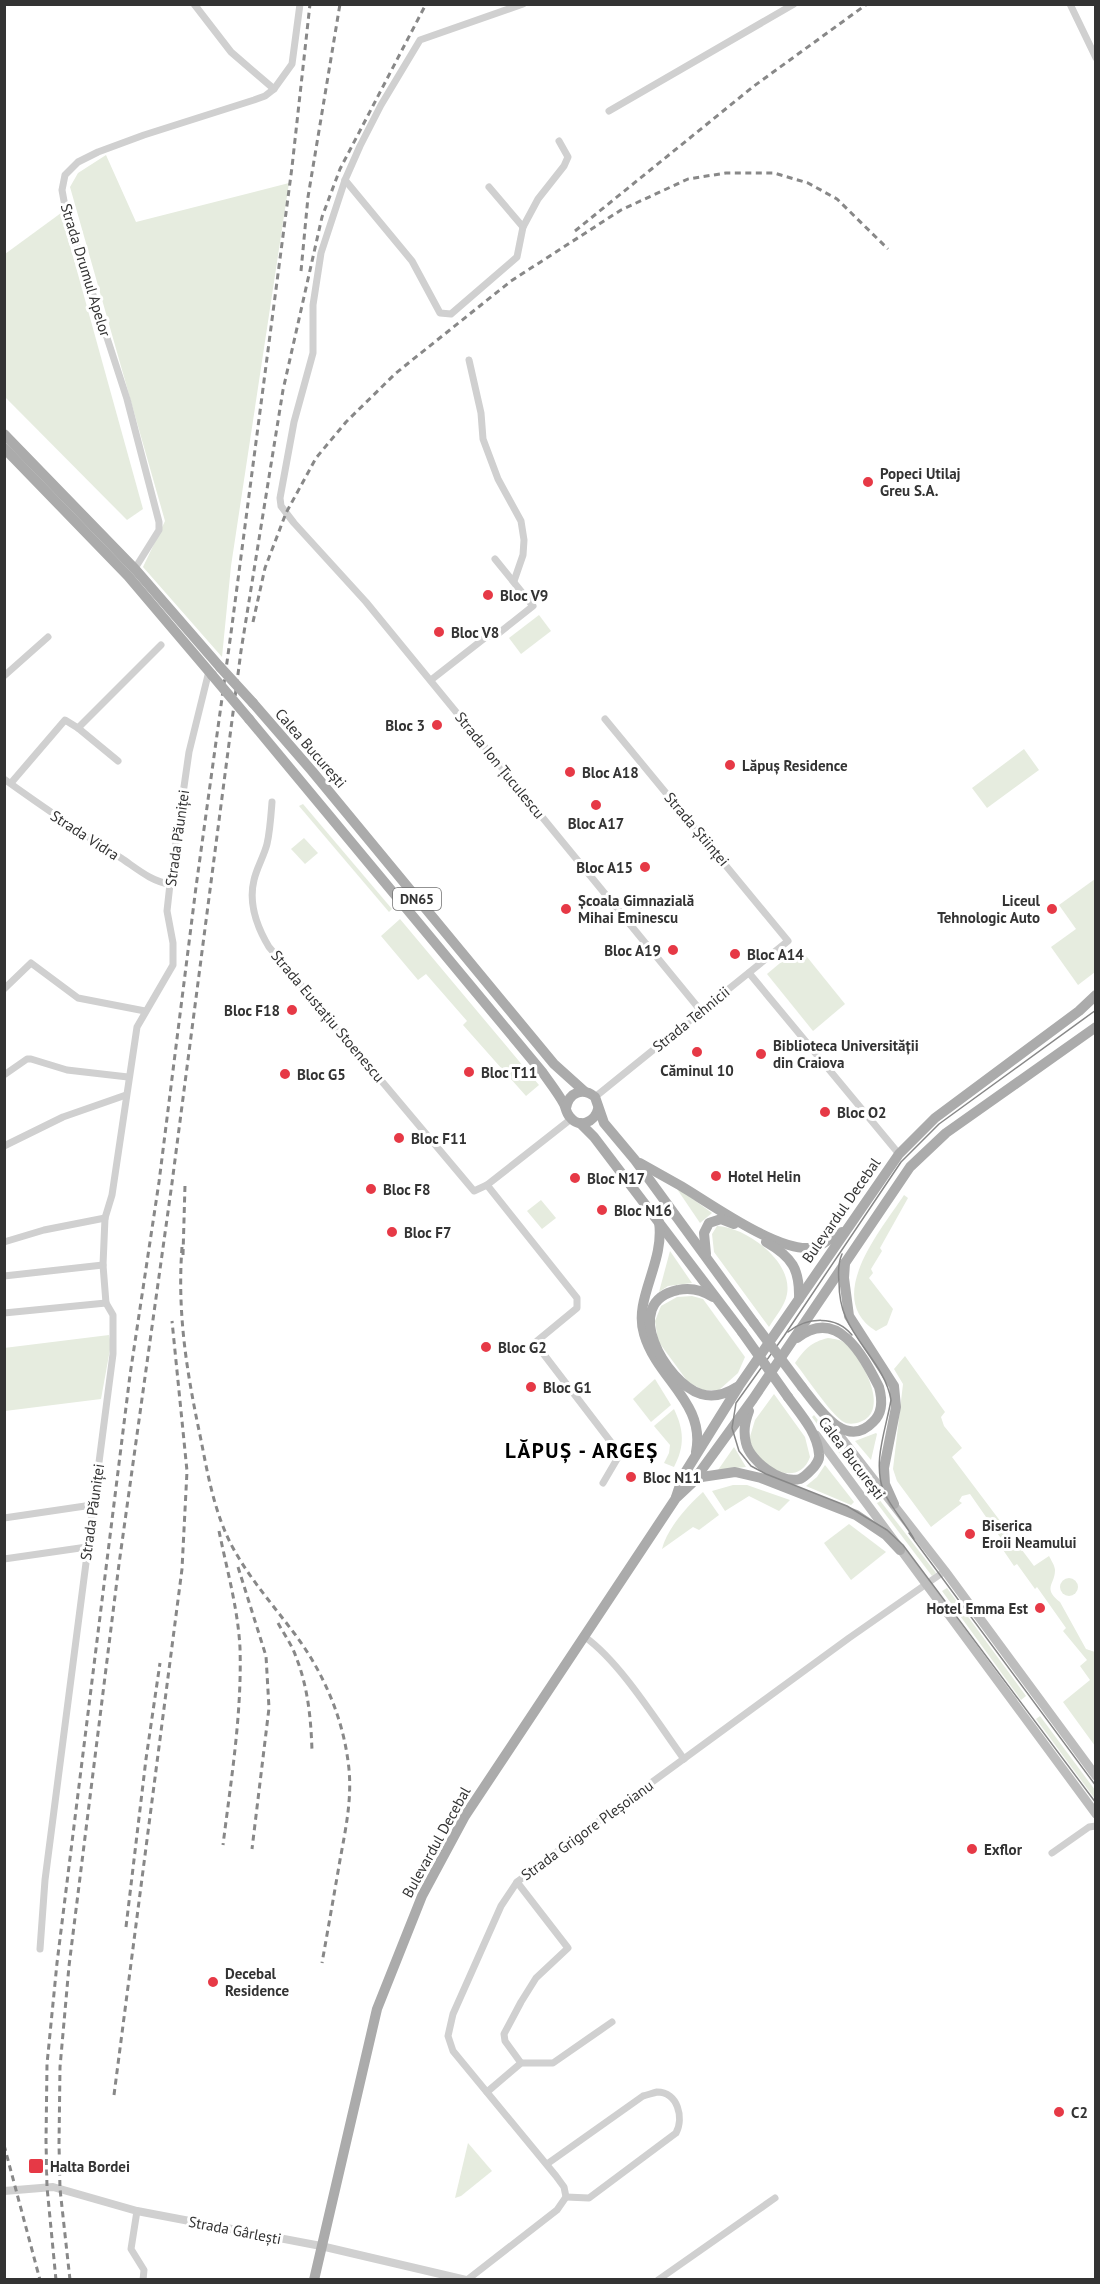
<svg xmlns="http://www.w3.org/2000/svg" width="1100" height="2284" font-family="'PT Sans',sans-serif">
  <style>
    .green { fill: #e6ecdf }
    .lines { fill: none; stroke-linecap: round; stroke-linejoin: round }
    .minor { stroke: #d0d0d0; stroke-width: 7 }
    .tertiary { stroke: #d0d0d0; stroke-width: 8 }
    .secondary { stroke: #bdbdbd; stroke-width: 9 }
    .primary { stroke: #ababab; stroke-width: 10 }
    .tram { stroke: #888; stroke-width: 1.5 }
    .rail { stroke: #888; stroke-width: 3; stroke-dasharray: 6 4.5; stroke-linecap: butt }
    .primary-bridge { stroke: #ababab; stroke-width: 10 }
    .poi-dot { fill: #e63946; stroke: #fff; stroke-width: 2 }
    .labels { text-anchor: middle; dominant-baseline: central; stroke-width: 6; stroke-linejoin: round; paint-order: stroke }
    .shield { fill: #fff; stroke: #707070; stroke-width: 1.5 }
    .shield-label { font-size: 14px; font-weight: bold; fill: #333 }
    .street-label { font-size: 15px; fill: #333; stroke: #fff }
    .poi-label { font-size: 15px; font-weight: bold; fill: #333; stroke: #fff; text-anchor: start }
    .district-label { font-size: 21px; font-weight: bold; letter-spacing: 1.5px; fill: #000; stroke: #fff }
  </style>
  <rect width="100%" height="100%" fill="#fff"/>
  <g class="green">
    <polygon points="106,155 136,222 289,183 231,566 222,657 143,567 165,521 70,187 78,173"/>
    <polygon points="61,213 143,509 127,520 5,397 5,254"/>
    <polygon points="539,615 551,631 521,654 509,638"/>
    <polygon points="1024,749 1039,770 987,808 972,788"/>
    <polygon points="303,804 392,909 389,912 299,806"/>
    <polygon points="304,838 318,853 305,864 291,849"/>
    <polygon points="1095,879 1095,972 1078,985 1051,947 1076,929 1059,905"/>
    <polygon points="400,919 539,1085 526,1096 463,1025 467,1021 426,974 418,980 381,936"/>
    <polygon points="799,947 845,1004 813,1031 767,974"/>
    <polygon points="675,1186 712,1213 700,1223"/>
    <path d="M904,1195L908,1198L880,1248L882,1251L871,1269L873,1273L869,1278L893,1309L887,1325L876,1331C822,1298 882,1229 904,1195Z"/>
    <polygon points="541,1200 556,1218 542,1229 527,1211"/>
    <path d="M717,1226C746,1227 793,1261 787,1294C785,1306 775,1317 769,1327L714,1252L712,1234Z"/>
    <polygon points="670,1251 692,1283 668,1286 659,1292"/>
    <polygon points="692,1296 703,1299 745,1357 738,1373 719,1390 703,1390 688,1382 658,1341 655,1321 661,1306 677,1297"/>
    <polygon points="109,1335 111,1344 101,1399 5,1411 4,1348"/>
    <path d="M828,1338C834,1339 840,1339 845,1343C861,1357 892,1411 860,1422C854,1424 848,1425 842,1421C827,1409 808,1379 795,1363C805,1349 811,1342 828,1338Z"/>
    <path d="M905,1356L945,1412L941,1417L944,1426L962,1448L952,1457L1034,1566L1049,1556C1051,1560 1055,1566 1055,1570C1055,1585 1042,1588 1060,1602L1086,1649L1095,1652V1746L1063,1702L1090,1680L1080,1666L1087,1660L1063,1631L1066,1628L1037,1587L1035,1589L1017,1564L1014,1566L997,1541L1000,1537L970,1494L962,1496L959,1501L962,1503L931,1527L897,1481L893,1469L903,1384L894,1369Z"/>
    <polygon points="655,1379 671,1405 651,1422 633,1399"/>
    <path d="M774,1394L805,1437L810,1457C801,1483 772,1474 758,1457C754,1452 752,1445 749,1440L755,1420Z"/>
    <path d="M674,1409C684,1430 685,1446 674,1467L664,1463L669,1453L670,1445L654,1426Z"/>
    <polygon points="814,1415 936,1573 932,1576 812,1417"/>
    <polygon points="876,1433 877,1434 871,1460 855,1441"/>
    <polygon points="734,1447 746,1467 718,1470"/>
    <polygon points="825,1465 854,1502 851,1505 806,1486 817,1477"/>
    <polygon points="733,1485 747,1485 790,1500 779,1511 749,1496 725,1511 712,1491"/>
    <path d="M703,1492L719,1515L699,1530L693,1527L662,1549C667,1529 687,1506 703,1492Z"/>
    <polygon points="849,1524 886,1552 851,1580 824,1543"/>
    <circle cx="1069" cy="1587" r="9"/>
    <polygon points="947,1588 1026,1696 1021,1700 942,1591"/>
    <polygon points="1040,1716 1095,1790 1095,1799 1036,1719"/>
    <polygon points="468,2143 492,2171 461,2196 455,2198"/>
  </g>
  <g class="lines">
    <g class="minor">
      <polyline points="194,4 231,52 274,89"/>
      <polyline points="523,4 420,40 381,105 360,146 345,180 321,253 313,305 313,353 294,422 280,498 281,506 294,523 366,602 701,1011"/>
      <polyline points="1070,4 1096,58"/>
      <polyline points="609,111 794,4"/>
      <polyline points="345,180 412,261 440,313 451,314 517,257 523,227 538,199 564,166 568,157 559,141"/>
      <polyline points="489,187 523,227"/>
      <polyline points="469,360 481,413 483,439 498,479 521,521 524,540 523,555 514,581"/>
      <polyline points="134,570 159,530 159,522 127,399 66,212 62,190 65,175 78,162 98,152 144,135 254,100 265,96 274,89 292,64 300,4"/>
      <polyline points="4,676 48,637"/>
      <polyline points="431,680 486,637 499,633 533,606 495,559"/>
      <polyline points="78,728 161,645"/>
      <path d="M4,779C43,807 81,833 121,858C136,868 152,882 170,884"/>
      <polyline points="11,783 65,720 78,728 118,761"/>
      <path d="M272,802C271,815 270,831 267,844C264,856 257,867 254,880C248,904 257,927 269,947L474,1191L487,1185L571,1119"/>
      <polyline points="749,973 899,1154"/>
      <polyline points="4,989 31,963 78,998 145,1011"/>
      <polyline points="4,1075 27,1059 31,1059 67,1070 128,1077"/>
      <polyline points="595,1097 788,941 605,719"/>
      <polyline points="4,1146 63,1117 126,1095"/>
      <polyline points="487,1185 577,1298 577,1308 537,1341 542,1352 620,1454 603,1483"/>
      <polyline points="4,1242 44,1230 105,1218"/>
      <polyline points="4,1276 103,1265"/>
      <polyline points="4,1313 106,1303"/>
      <polyline points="4,1518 92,1505"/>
      <polyline points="4,1559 87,1547"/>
      <path d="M585,1637C621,1663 657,1722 684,1759"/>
      <polyline points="1052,1853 1089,1827 1096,1826"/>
      <polyline points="517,1882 568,1948 536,1978 521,2002 504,2034 505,2041 521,2063"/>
      <polyline points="40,1949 45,1880 113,1354 113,1315 106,1303 103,1265 105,1218 112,1195 137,1027 173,965 173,943 167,911 170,884 189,752 209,671"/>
      <polyline points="487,2092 521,2063 553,2063 612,2022"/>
      <path d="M547,2164L643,2096C647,2095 653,2093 657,2092C678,2092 684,2118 676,2133L589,2198L566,2197"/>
      <polyline points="137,2211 131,2249 144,2270 143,2280"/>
      <polyline points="467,2280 557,2210 566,2197 564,2187 556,2176 453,2051 448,2036 453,2014 501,1906 517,1882 547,1859 849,1638 945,1571"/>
      <polyline points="658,2280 775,2198"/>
    </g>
    <polyline class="tertiary" points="4,2191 53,2187 137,2211 321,2246 466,2280"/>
    <g class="secondary">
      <polyline points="829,1422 945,1571 1096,1776"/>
      <polyline points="816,1435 1096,1814"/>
    </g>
    <g class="primary">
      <polyline points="4,434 135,569 220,667"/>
      <polyline points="4,448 128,576 212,675"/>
      <polyline points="253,703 312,771 554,1064 584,1091"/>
      <path d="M249,719L543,1073C550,1083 558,1093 564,1104C566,1108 566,1113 570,1117C579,1129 595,1122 598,1109"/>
      <path d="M566,1108C569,1092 583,1087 595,1097L604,1123L635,1160L754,1323"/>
      <polyline points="580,1123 594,1137 742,1332"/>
      <path d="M640,1163C654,1171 667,1178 681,1186C711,1204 775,1250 809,1248C820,1248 832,1237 842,1232"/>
      <path d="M659,1222C665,1263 633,1299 644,1334C657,1379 706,1403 696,1452"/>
      <path d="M766,1242C792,1257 800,1269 799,1299"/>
      <polyline points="706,1254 704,1233 709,1223 721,1219 734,1224"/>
      <polyline points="845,1263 844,1278 849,1316 894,1386 896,1407 884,1468 885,1484 894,1504"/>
      <path d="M713,1297C702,1290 691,1287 678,1290C619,1302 666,1383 701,1394C714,1398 726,1394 737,1387"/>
      <path d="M797,1338C838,1306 863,1356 879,1387C882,1398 883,1413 873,1422C845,1451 818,1407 802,1387"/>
      <path d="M749,1411C745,1422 743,1431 746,1443C750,1461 780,1484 800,1479C805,1477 810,1471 814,1467C817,1463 820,1459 819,1454C817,1432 801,1415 788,1397"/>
      <polyline points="695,1478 735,1472 761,1478 856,1515 886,1535 900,1550"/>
      <polyline points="676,1497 683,1476 739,1386 899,1154 935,1118 1079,1011 1096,995"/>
      <polyline points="314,2280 377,2009 422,1896 465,1816 676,1498 692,1483 753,1399 910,1167 946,1133 1096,1027"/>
    </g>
    <g class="tram">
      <polyline points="1096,1010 939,1124 901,1162 784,1336 736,1403 732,1428 739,1451 751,1466 766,1474 847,1506 887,1530 903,1545 1096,1803"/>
      <path d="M842,1254C838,1263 838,1272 839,1282C839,1294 841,1307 846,1318C859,1347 886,1369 891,1400C886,1429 872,1463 884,1492C892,1509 905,1523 914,1539"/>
      <path d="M788,1332C807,1317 836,1315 852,1335"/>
      <polyline points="909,1533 1096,1786"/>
    </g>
    <g class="rail">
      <polyline points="575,231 754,86 867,4"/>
      <polyline points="301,271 308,197 340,4"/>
      <polyline points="253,622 265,568 286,513 316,458 346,422 396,373 511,281 621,210 688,179 726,173 774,173 808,183 837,199 888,249"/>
      <path d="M182,1247C177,1314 187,1374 201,1440C208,1476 215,1515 233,1548C250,1579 273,1605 294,1633C322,1670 342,1715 348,1761C353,1795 346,1827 340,1860C334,1895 328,1929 322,1963"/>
      <polyline points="183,1255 185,1185"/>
      <path d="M219,1531C227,1570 238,1609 240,1648C242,1714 231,1780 223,1845"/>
      <polyline points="238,1567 266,1656 269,1708 252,1849"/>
      <path d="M278,1623C284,1634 292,1645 296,1657C308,1687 311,1719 312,1751"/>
      <polyline points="126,1927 146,1759 160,1663"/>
      <polyline points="114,2095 182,1569 187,1471 172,1321"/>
      <polyline points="4,2145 40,2280"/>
      <polyline points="56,2280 47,2187 46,2141 47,2064 57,1963 130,1375 159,1182 196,887 231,633 292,167 310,4"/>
      <polyline points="70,2280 60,2189 59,2144 60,2067 69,1966 119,1564 172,1183 241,651 283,390 322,217 340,169 426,4"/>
    </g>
    <g class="primary-bridge">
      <polyline points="220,667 253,703"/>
      <polyline points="212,675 249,719"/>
      <polyline points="754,1323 802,1387"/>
      <polyline points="742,1332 788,1397"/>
    </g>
  </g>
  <g class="poi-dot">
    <circle cx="868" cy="482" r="6"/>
    <circle cx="488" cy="595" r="6"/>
    <circle cx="439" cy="632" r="6"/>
    <circle cx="437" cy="725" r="6"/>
    <circle cx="730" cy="765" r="6"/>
    <circle cx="570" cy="772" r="6"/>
    <circle cx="596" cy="805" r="6"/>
    <circle cx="645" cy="867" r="6"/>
    <circle cx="566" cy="909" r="6"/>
    <circle cx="1052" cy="909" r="6"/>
    <circle cx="673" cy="950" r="6"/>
    <circle cx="735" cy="954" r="6"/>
    <circle cx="292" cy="1010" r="6"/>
    <circle cx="697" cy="1052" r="6"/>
    <circle cx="761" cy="1054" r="6"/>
    <circle cx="469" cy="1072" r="6"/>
    <circle cx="285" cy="1074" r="6"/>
    <circle cx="825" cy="1112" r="6"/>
    <circle cx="399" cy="1138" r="6"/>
    <circle cx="716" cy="1176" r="6"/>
    <circle cx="575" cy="1178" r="6"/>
    <circle cx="371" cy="1189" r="6"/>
    <circle cx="602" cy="1210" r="6"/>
    <circle cx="392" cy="1232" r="6"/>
    <circle cx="486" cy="1347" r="6"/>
    <circle cx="531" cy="1387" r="6"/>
    <circle cx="631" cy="1477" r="6"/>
    <circle cx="970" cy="1534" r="6"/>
    <circle cx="1040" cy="1608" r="6"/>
    <circle cx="972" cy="1849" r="6"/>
    <circle cx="213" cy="1982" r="6"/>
    <circle cx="1059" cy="2112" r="6"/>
    <rect x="28" y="2158" width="16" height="16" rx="3"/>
  </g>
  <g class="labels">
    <rect class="shield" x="393" y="888" width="48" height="22" rx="4.5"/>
    <g class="shield-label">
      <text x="417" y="899">DN65</text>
    </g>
    <g class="street-label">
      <text transform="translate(86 270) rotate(73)">Strada Drumul Apelor</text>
      <text transform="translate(311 748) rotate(49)">Calea București</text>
      <text transform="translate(500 765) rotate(51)">Strada Ion Țuculescu</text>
      <text transform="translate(697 829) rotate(50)">Strada Științei</text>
      <text transform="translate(85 835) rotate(33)">Strada Vidra</text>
      <text transform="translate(177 838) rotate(-82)">Strada Păuniței</text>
      <text transform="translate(328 1016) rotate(50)">Strada Eustațiu Stoenescu</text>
      <text transform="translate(691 1019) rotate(-39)">Strada Tehnicii</text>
      <text transform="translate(841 1210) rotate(-55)">Bulevardul Decebal</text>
      <text transform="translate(852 1458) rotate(53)">Calea București</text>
      <text transform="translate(92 1512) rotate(-82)">Strada Păuniței</text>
      <text transform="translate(587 1830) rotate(-36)">Strada Grigore Pleșoianu</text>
      <text transform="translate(436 1842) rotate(-61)">Bulevardul Decebal</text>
      <text transform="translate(235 2230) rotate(11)">Strada Gârlești</text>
    </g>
    <g class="poi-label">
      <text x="880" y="473">Popeci Utilaj<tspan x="880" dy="17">Greu S.A.</tspan></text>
      <text x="500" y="595">Bloc V9</text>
      <text x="451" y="632">Bloc V8</text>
      <text x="425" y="725" text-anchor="end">Bloc 3</text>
      <text x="742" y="765">Lăpuș Residence</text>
      <text x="582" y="772">Bloc A18</text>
      <text x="596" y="823" text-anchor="middle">Bloc A17</text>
      <text x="633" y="867" text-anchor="end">Bloc A15</text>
      <text x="578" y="900">Școala Gimnazială<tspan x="578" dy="17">Mihai Eminescu</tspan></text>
      <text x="1040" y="900" text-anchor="end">Liceul<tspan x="1040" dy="17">Tehnologic Auto</tspan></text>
      <text x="661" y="950" text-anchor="end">Bloc A19</text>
      <text x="747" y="954">Bloc A14</text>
      <text x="280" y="1010" text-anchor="end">Bloc F18</text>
      <text x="773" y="1045">Biblioteca Universității<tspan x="773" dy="17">din Craiova</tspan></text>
      <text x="697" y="1070" text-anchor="middle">Căminul 10</text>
      <text x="481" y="1072">Bloc T11</text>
      <text x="297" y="1074">Bloc G5</text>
      <text x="837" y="1112">Bloc O2</text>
      <text x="411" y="1138">Bloc F11</text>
      <text x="728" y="1176">Hotel Helin</text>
      <text x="587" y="1178">Bloc N17</text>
      <text x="383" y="1189">Bloc F8</text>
      <text x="614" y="1210">Bloc N16</text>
      <text x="404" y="1232">Bloc F7</text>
      <text x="498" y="1347">Bloc G2</text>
      <text x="543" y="1387">Bloc G1</text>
      <text x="643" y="1477">Bloc N11</text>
      <text x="982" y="1525">Biserica<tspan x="982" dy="17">Eroii Neamului</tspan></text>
      <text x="1028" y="1608" text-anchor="end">Hotel Emma Est</text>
      <text x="984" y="1849">Exflor</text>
      <text x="225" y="1973">Decebal<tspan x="225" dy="17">Residence</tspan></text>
      <text x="1071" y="2112">C2</text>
      <text x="50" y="2166">Halta Bordei</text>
    </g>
    <g class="district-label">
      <text x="582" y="1450">LĂPUȘ - ARGEȘ</text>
    </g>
  </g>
  <rect width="1100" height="2284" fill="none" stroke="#333333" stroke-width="12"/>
</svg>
